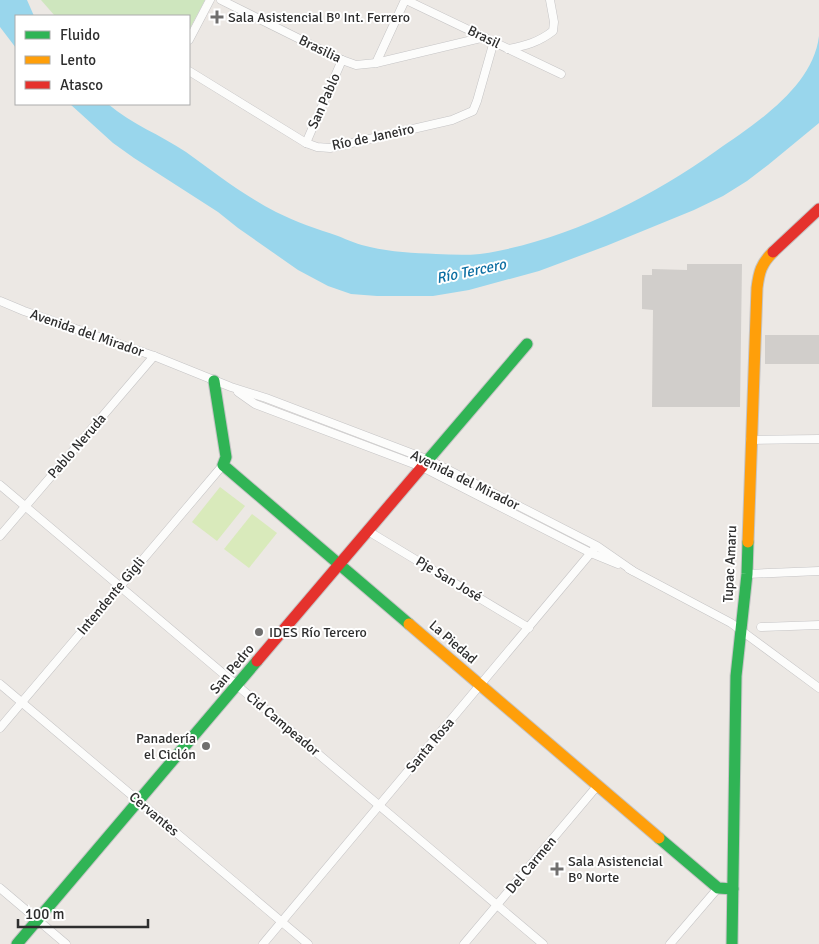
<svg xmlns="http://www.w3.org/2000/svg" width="819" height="944" font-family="Signika,sans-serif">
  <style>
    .green { fill: #cee6be }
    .pitch { fill: #d9eabb }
    .water { fill: #99d6ec }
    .building { fill: #d1cecb }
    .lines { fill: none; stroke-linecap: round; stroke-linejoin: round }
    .street-casing { stroke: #c5c4c5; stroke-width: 9 }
    .fast-casing { stroke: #c5c4c5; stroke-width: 13 }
    .slow-casing { stroke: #c5c4c5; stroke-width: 13 }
    .jam-casing { stroke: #c5c4c5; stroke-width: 13 }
    .street { stroke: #fcfcfb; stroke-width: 8 }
    .fast { stroke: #30b455; stroke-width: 11 }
    .slow { stroke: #ff9f0a; stroke-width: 11 }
    .jam { stroke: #e5322d; stroke-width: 11 }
    .poi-dot { fill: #706f6e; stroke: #fff; stroke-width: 2 }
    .labels { text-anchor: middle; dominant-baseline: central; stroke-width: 4; stroke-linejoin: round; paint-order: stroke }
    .poi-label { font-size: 14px; fill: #2e2e2e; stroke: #fff; text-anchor: start }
    .street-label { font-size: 14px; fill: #2e2e2e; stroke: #fff }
    .water-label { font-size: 15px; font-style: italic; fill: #0d6fa3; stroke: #fff }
  </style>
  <rect width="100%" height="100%" fill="#ece8e4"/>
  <polygon class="green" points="41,0 205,0 189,30 189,16 55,16"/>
  <g class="pitch">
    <polygon points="220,487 245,506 217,541 192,522"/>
    <polygon points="252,514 277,533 249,568 224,549"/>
  </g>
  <g class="water">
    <polygon points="0,0 27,0 34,16 16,16 16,48 0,27"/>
    <path d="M819,36V123L768,165L747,181L723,196L694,210L606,246L539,271L469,290L433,296H377L351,294L328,286L298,270L238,228L218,212L134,158L113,143L70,104H108C131,124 161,135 186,152C215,173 243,195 276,212C296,222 317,229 338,236C348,240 359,245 370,247C391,252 414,253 436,254C457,255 478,256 498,251C577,235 651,197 716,151C755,124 813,87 819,36Z"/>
  </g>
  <g class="building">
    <polygon points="687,264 742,264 740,407 652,407 653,310 642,309 642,275 652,275 652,269 687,270"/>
    <rect x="765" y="335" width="54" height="29"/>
  </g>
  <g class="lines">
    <defs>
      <g id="street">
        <polyline points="221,0 342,60 356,65 376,63 485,37"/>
        <polyline points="406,0 561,74"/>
        <polyline points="189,40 210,0"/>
        <path d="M508,49C525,46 539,42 553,31L554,22L550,0"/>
        <polyline points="376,63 405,0"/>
        <polyline points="189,71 306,143 317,147 330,148 452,120 473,111 477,101 494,41"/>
        <polyline points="306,143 342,60"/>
        <polyline points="0,301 24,311 154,356 231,387 266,398 429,460 597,546 633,571"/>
        <polyline points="238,392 255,404 422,467 591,553 618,564"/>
        <polyline points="750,440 819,439"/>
        <polyline points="0,485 543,944"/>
        <polyline points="368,531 529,628"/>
        <polyline points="0,536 154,356"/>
        <polyline points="629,569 731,623 819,688"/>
        <polyline points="747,574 819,571"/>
        <polyline points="761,627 819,625"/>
        <polyline points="0,684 308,944"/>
        <polyline points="0,728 223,465"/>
        <polyline points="0,888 66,944"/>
        <polyline points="263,944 594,549"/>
        <polyline points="464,944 598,785"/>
        <polyline points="670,944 718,888"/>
      </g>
      <g id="fast">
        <polyline points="214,381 226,457 223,465 409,624"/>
        <polyline points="422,467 527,344"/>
        <polyline points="659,838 718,888 733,889"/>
        <polyline points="17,944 257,661"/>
        <polyline points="732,944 736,676 747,574 748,542"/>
      </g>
      <g id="slow">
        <path d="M748,542L757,288C759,272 761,264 773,252"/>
        <polyline points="409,624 659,838"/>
      </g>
      <g id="jam">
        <polyline points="773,252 819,209"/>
        <polyline points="257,661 422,467"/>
      </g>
    </defs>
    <use href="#street" class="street-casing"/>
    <use href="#fast" class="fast-casing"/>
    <use href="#slow" class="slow-casing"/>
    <use href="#jam" class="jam-casing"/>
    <use href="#street" class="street"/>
    <use href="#fast" class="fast"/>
    <use href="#slow" class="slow"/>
    <use href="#jam" class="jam"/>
  </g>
  <g class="poi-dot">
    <path d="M214.5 9.5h5v5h5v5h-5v5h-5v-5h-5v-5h5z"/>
    <circle cx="259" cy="632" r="5"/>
    <circle cx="206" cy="746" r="5"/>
    <path d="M554.5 861.5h5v5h5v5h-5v5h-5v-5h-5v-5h5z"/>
  </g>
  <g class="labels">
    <g class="poi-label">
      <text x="228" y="17">Sala Asistencial Bº Int. Ferrero</text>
      <text x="269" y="632">IDES Río Tercero</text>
      <text x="196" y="738" text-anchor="end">Panadería<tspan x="196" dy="16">el Ciclón</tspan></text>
      <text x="568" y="861">Sala Asistencial<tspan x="568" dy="16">Bº Norte</tspan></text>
    </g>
    <g class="street-label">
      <text transform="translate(484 37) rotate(26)">Brasil</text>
      <text transform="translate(320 49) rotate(26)">Brasilia</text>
      <text transform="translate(324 101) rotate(-66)">San Pablo</text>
      <text transform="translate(373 137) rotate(-12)">Río de Janeiro</text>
      <text transform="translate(87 333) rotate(19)">Avenida del Mirador</text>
      <text transform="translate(77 446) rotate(-49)">Pablo Neruda</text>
      <text transform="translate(465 480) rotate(26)">Avenida del Mirador</text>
      <text transform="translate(730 564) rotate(-87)">Tupac Amaru</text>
      <text transform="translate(449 579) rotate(31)">Pje San José</text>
      <text transform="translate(111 596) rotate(-50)">Intendente Gigli</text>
      <text transform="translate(453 642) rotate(41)">La Piedad</text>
      <text transform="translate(232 669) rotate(-50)">San Pedro</text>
      <text transform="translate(283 724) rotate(40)">Cid Campeador</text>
      <text transform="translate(430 745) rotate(-50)">Santa Rosa</text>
      <text transform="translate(154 814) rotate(40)">Cervantes</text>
      <text transform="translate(531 865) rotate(-50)">Del Carmen</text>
    </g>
    <g class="water-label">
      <text transform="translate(471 271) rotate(-12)">Río Tercero</text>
    </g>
  </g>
  <rect x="15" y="15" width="175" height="90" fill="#ffffff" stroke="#ababab"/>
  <rect x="25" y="31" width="25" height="8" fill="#30b455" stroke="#ababab"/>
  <text x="60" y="40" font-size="15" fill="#2e2e2e">Fluido</text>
  <rect x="25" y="56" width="25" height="8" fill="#ff9f0a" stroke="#ababab"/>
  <text x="60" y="65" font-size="15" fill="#2e2e2e">Lento</text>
  <rect x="25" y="81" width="25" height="8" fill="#e5322d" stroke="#ababab"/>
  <text x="60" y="90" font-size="15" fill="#2e2e2e">Atasco</text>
  <path d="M18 919v8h130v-8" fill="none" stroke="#2e2e2e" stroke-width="2.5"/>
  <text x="25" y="919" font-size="15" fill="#2e2e2e" stroke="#ffffff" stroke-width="4" paint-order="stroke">100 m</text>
</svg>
